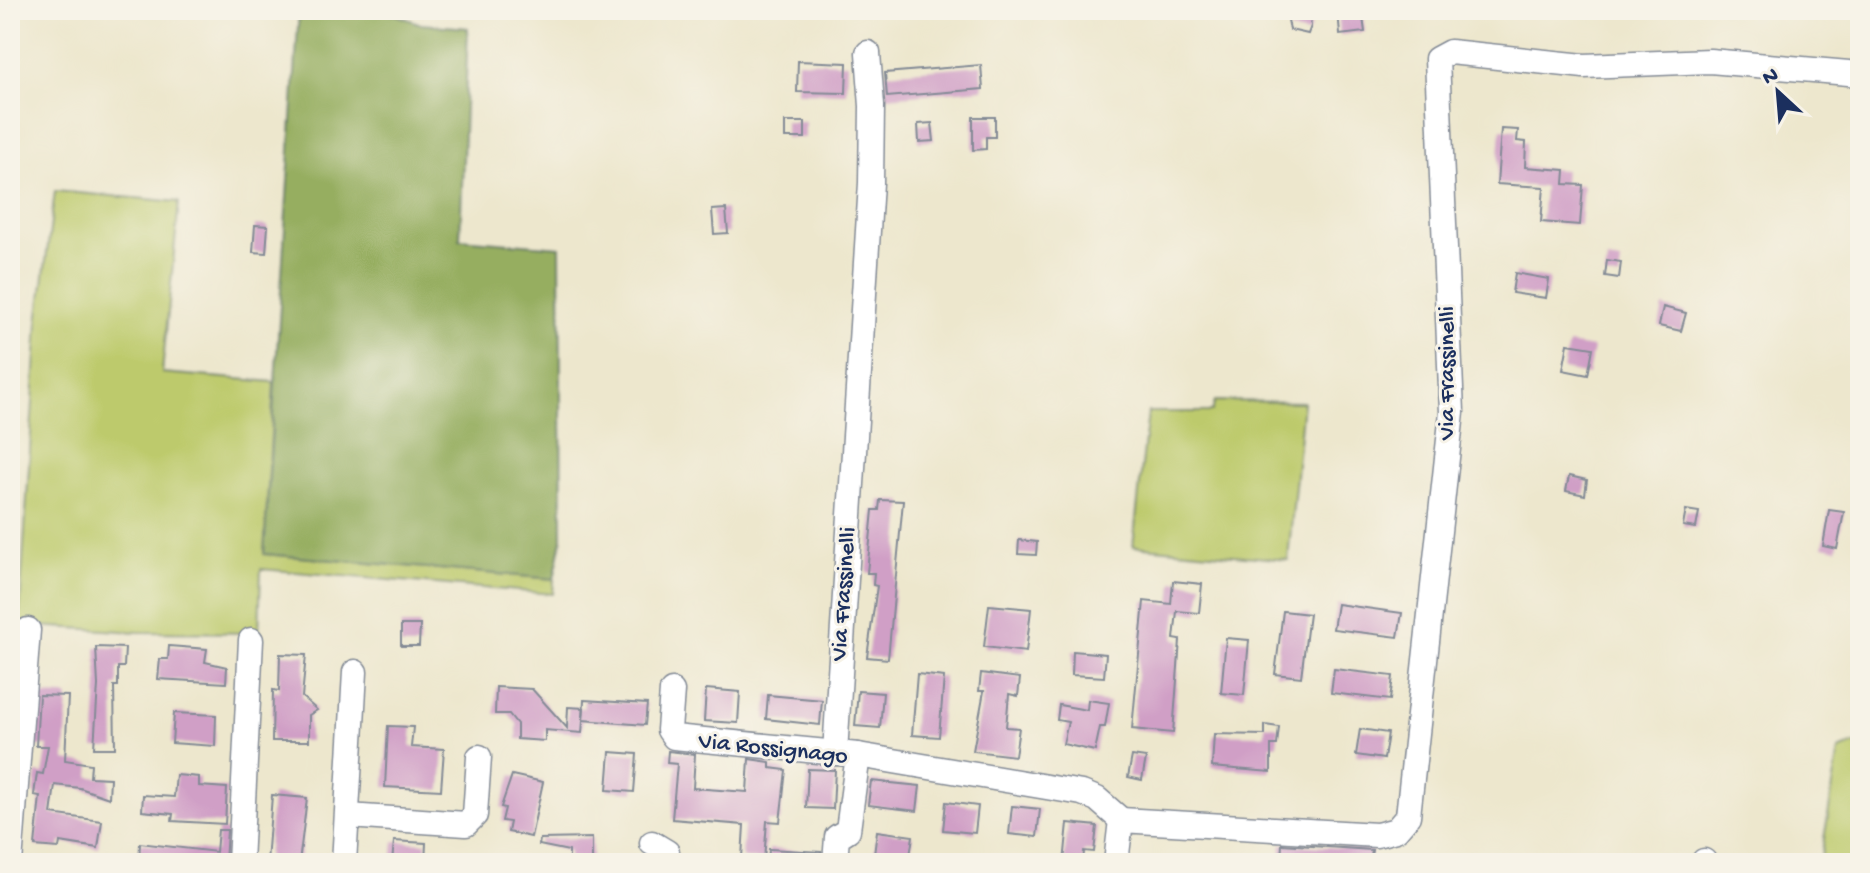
<svg xmlns="http://www.w3.org/2000/svg" width="1870" height="873" font-family="'Gochi Hand',sans-serif">
  <style>
    .green { fill: #bdca6c; stroke: #6c7c65; stroke-width: 2 }
    .forest { fill: #96ae60; stroke: #586e5f; stroke-width: 2 }
    .building { fill: #d09fc6 }
    .lines { fill: none; stroke-linecap: round; stroke-linejoin: round }
    .minor-casing { stroke: #848b96; stroke-width: 27 }
    .minor { stroke: #fff; stroke-width: 24 }
    .labels { text-anchor: middle; dominant-baseline: central; stroke-width: 6; stroke-linejoin: round; paint-order: stroke }
    .street-label { font-size: 24px; fill: #1b2f5e; stroke: #f7f3e8 }
  </style>
  <rect width="100%" height="100%" fill="#f7f3e8"/>
  <filter id="ink" filterUnits="userSpaceOnUse"><feTurbulence type="fractalNoise" baseFrequency=".0125" numOctaves="2"/><feDisplacementMap in="SourceGraphic" scale="16" xChannelSelector="R" yChannelSelector="G"/><feConvolveMatrix kernelMatrix="1 2 1 2 8 2 1 2 1" color-interpolation-filters="sRGB"/></filter>
  <filter id="wash" filterUnits="userSpaceOnUse"><feTurbulence type="fractalNoise" baseFrequency=".006" numOctaves="4" result="noise"/><feDisplacementMap in="SourceGraphic" scale="32" xChannelSelector="R" yChannelSelector="G"/><feGaussianBlur stdDeviation="1.8" result="paint"/><feColorMatrix in="noise" values="0 0 0 0 0 0 0 0 0 0 0 0 0 0 0 0 0 1.4 0 .05"/><feComposite in="paint" operator="in"/></filter>
  <g filter="url(#wash)">
    <rect width="100%" height="100%" fill="#ede7cd"/>
    <g class="green">
      <polygon points="55,191 179,202 162,373 274,382 264,554 554,579 553,594 261,569 259,633 139,632 19,625 38,322"/>
      <polygon points="1215,401 1303,402 1288,560 1133,546 1148,412 1212,412"/>
      <polygon points="1854,744 1860,745 1860,863 1820,863 1839,750"/>
    </g>
    <polygon class="forest" points="299,10 384,10 421,24 468,28 460,239 560,247 562,540 554,579 264,554"/>
    <g id="blocks">
      <g class="building">
        <polygon points="1286,10 1309,10 1311,26 1308,34 1290,30"/>
        <polygon points="1338,10 1362,10 1365,32 1340,35"/>
        <polygon points="798,61 847,63 846,93 797,92"/>
        <polygon points="981,65 983,89 887,97 885,73"/>
        <polygon points="973,117 995,117 995,137 986,137 986,149 973,150"/>
        <rect x="785" y="122" width="20" height="16"/>
        <polygon points="932,123 934,141 919,142 918,124"/>
        <polygon points="1501,129 1518,130 1517,141 1526,142 1525,167 1565,170 1564,184 1583,185 1580,225 1541,222 1544,187 1497,184"/>
        <polygon points="726,209 728,233 714,234 712,210"/>
        <polygon points="255,225 268,226 266,253 253,252"/>
        <polygon points="1607,260 1621,262 1619,278 1605,276"/>
        <polygon points="1515,273 1549,279 1546,298 1512,293"/>
        <polygon points="1663,307 1686,313 1681,331 1659,326"/>
        <polygon points="1568,344 1593,348 1588,375 1563,370"/>
        <polygon points="1569,476 1587,480 1585,495 1566,491"/>
        <polygon points="880,500 903,501 888,659 867,657 877,586 873,585 874,573 867,573 873,510 879,510"/>
        <polygon points="1686,510 1699,512 1696,528 1683,526"/>
        <polygon points="1829,510 1844,512 1837,549 1823,546"/>
        <polygon points="1019,540 1037,542 1036,555 1018,554"/>
        <polygon points="1173,581 1202,584 1199,613 1177,611 1174,639 1180,640 1173,733 1132,729 1144,601 1171,604"/>
        <polygon points="1337,604 1402,613 1398,637 1333,629"/>
        <polygon points="989,605 1031,609 1026,652 984,647"/>
        <polygon points="1283,611 1309,614 1301,677 1275,674"/>
        <polygon points="401,625 420,625 419,646 401,646"/>
        <polygon points="1226,638 1249,640 1244,695 1221,693"/>
        <polygon points="169,646 207,649 205,662 227,667 226,683 158,679 160,659 168,659"/>
        <polygon points="96,647 125,648 124,667 118,667 118,686 114,686 115,748 94,748 98,685"/>
        <polygon points="1073,651 1106,654 1104,677 1072,675"/>
        <polygon points="280,654 306,655 302,697 317,710 309,715 309,741 272,741 273,690 279,691"/>
        <polygon points="1334,669 1393,676 1390,700 1331,693"/>
        <polygon points="981,673 1020,678 1018,696 1009,694 1006,727 1019,728 1015,756 973,751 984,691 979,691"/>
        <polygon points="917,674 944,677 939,737 912,735"/>
        <polygon points="496,687 532,689 567,728 568,707 584,708 582,733 545,730 545,741 517,739 517,724 509,714 495,714"/>
        <polygon points="706,689 740,692 738,723 704,721"/>
        <polygon points="858,691 883,693 880,728 855,726"/>
        <polygon points="39,695 68,696 65,760 91,764 90,777 110,778 109,798 80,788 55,785 51,814 102,821 98,848 60,842 59,848 35,846 40,796 34,795 37,773 43,774 48,746 36,746"/>
        <polygon points="768,695 822,700 820,725 766,719"/>
        <polygon points="584,700 647,704 645,725 583,720"/>
        <polygon points="1088,700 1109,703 1105,727 1100,727 1095,751 1063,744 1068,722 1057,720 1059,705 1087,710"/>
        <polygon points="174,713 216,715 215,746 172,743"/>
        <polygon points="1265,725 1279,727 1277,745 1271,745 1271,772 1212,767 1214,734 1265,735"/>
        <polygon points="388,726 413,727 411,747 444,749 441,790 385,787"/>
        <polygon points="1360,729 1388,733 1384,759 1356,755"/>
        <polygon points="668,751 695,754 693,788 747,792 749,759 770,762 770,768 786,770 780,822 767,821 764,860 742,858 744,825 672,819 677,764 667,763"/>
        <polygon points="610,752 637,754 634,792 607,790"/>
        <polygon points="1132,756 1146,758 1142,780 1128,777"/>
        <polygon points="808,769 835,770 833,809 806,808"/>
        <polygon points="176,775 199,777 199,786 227,788 225,824 172,821 173,814 142,811 143,795 174,797"/>
        <polygon points="512,775 543,782 531,837 508,832 510,822 502,821 505,808 501,807"/>
        <polygon points="871,781 920,786 917,811 868,805"/>
        <polygon points="272,795 307,798 299,863 267,863"/>
        <polygon points="946,802 978,806 975,833 943,830"/>
        <polygon points="1012,806 1040,809 1037,837 1009,834"/>
        <polygon points="1068,823 1097,826 1094,852 1084,851 1083,863 1064,863"/>
        <polygon points="218,830 227,830 225,863 139,863 140,843 216,852"/>
        <polygon points="877,831 913,836 909,863 873,863"/>
        <polygon points="592,838 592,863 569,863 569,851 539,845 540,839"/>
        <polygon points="394,841 426,843 425,863 392,863"/>
        <polygon points="1282,844 1372,850 1370,863 1311,863 1281,860"/>
        <polygon points="769,849 821,852 820,863 768,863"/>
      </g>
    </g>
  </g>
  <g filter="url(#ink)">
    <use href="#blocks" fill-opacity="0" stroke="#848b96" stroke-width="2"/>
    <g class="lines">
      <defs>
        <g id="minor">
          <polyline points="672,691 669,730 674,737 858,755 848,830 837,837 835,863"/>
          <polyline points="835,753 871,183 872,106 868,53"/>
          <polyline points="858,755 1082,793 1097,799 1121,820"/>
          <polyline points="348,816 466,824 475,815 479,757"/>
          <polyline points="652,843 667,852 661,863"/>
          <polyline points="10,863 28,630"/>
          <polyline points="240,863 251,640"/>
          <polyline points="344,863 355,672"/>
          <polyline points="1116,863 1121,820 1377,835 1396,830 1408,816 1452,412 1437,59 1450,52 1584,66 1710,61 1860,74"/>
          <polyline points="1703,863 1704,861"/>
        </g>
      </defs>
      <use href="#minor" class="minor-casing"/>
      <use href="#minor" class="minor"/>
    </g>
  </g>
  <g class="labels">
    <g class="street-label">
      <text transform="translate(1448 373) rotate(-90)">Via Frassinelli</text>
      <text transform="translate(845 594) rotate(-86)">Via Frassinelli</text>
      <text transform="translate(773 750) rotate(6)">Via Rossignago</text>
    </g>
  </g>
  <rect width="1870" height="873" fill="none" stroke="#f7f3e8" stroke-width="40"/>
  <g transform="translate(1778 92) rotate(334)" stroke="#f7f3e8" stroke-width="6" paint-order="stroke">
  <path d="M0-6L14 30L0 20L-14 30Z" fill="#1b2f5e"/>
  <text y="-12" font-size="22" font-weight="bold" text-anchor="middle" fill="#1b2f5e">N</text>
  </g>
</svg>
